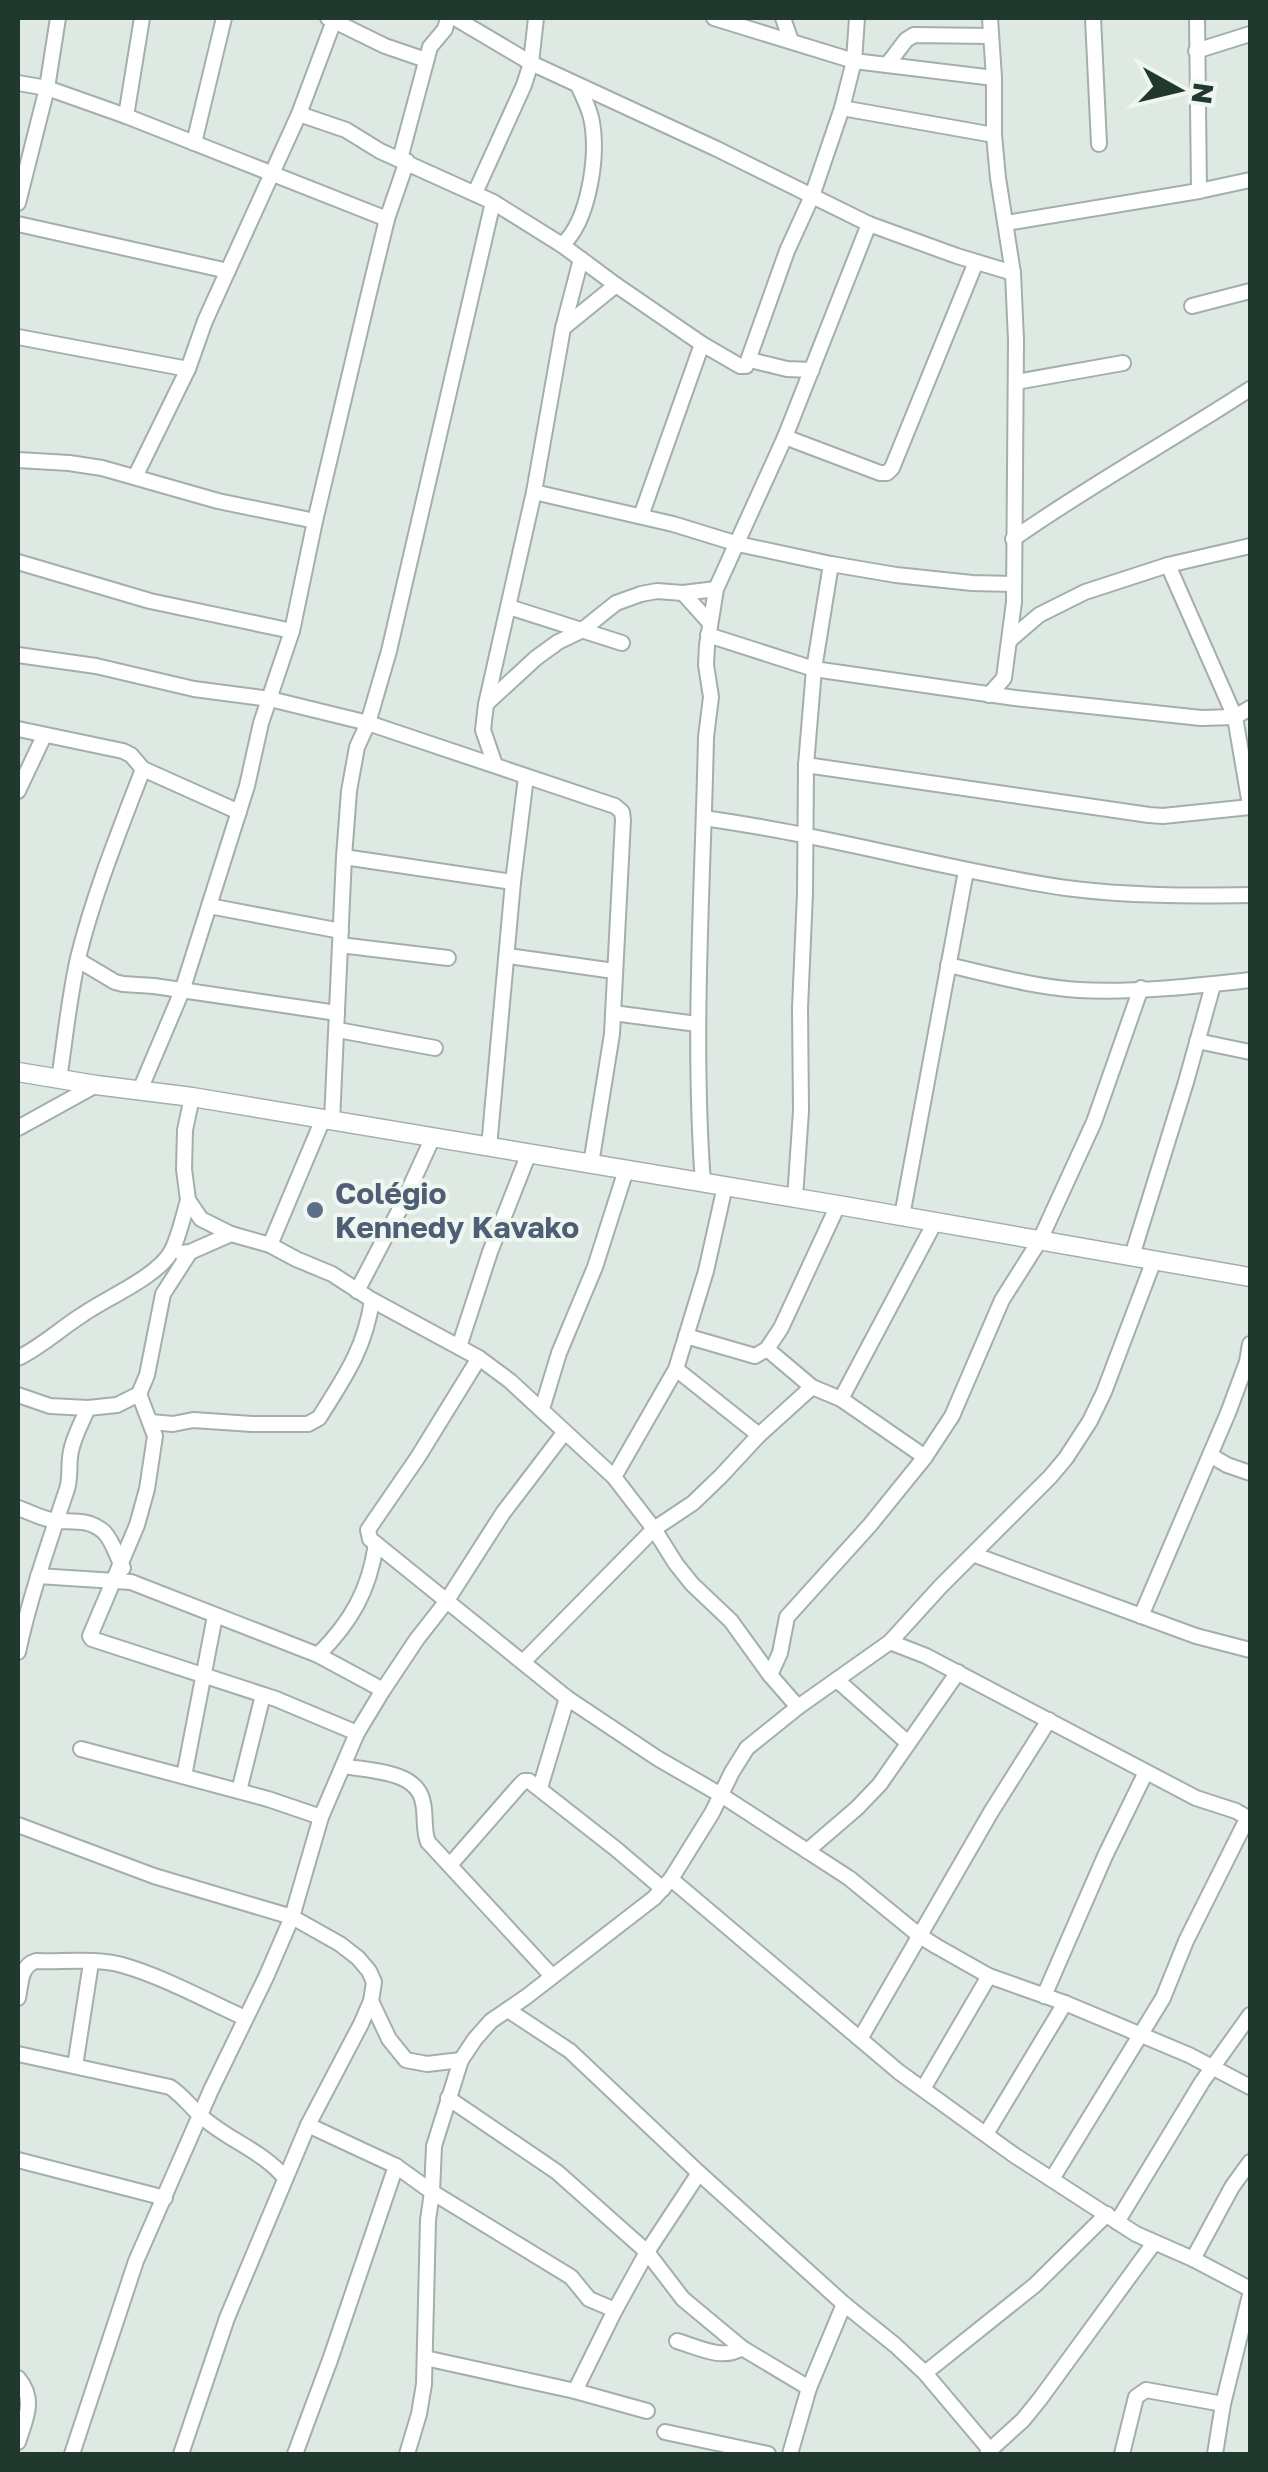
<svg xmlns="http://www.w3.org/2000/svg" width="1268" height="2472" font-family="'Golos Text',sans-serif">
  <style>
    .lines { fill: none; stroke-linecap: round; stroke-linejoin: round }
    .minor-casing { stroke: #a2b0a9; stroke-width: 18 }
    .tertiary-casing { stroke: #a2b0a9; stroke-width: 21 }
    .minor { stroke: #fff; stroke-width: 14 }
    .tertiary { stroke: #fff; stroke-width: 18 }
    .service-dot { fill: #5c6f8a; stroke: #eff6f1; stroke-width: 4 }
    .labels { text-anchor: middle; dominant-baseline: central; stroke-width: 8; stroke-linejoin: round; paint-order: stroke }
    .service-label { font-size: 30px; font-weight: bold; fill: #4e5e75; stroke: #eff6f1; text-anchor: start }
  </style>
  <rect width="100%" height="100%" fill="#dfe9e3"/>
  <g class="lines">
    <defs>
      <g id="minor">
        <polyline points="328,18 385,46 426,60"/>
        <polyline points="455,18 531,63 717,149 869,224 957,256 1013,273"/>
        <polyline points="714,18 854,61 994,78"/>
        <polyline points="783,18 791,41"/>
        <polyline points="1093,18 1099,144"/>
        <polyline points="1197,18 1199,191"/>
        <polyline points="1196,51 1250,34"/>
        <polyline points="887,65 906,40 914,35 990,36"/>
        <polyline points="18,83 47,88 126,116 387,219"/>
        <polyline points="842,108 994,135"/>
        <polyline points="299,114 346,130 380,151 493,202 562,245 616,285 702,344 740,366 746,366 787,251 812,196 842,108 854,61 857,18"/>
        <polyline points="126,116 142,18"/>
        <polyline points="194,143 224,18"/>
        <polyline points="400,159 430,47 445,29 448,18"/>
        <polyline points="475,193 524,85 531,63 536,18"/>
        <polyline points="18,203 47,88 58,18"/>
        <polyline points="1006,223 1199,191 1250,180"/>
        <polyline points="18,224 228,271"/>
        <path d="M562,245C589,221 598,157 592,122C590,109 583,97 578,85"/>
        <polyline points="1192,306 1250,291"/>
        <polyline points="563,328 616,285"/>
        <polyline points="18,337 188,369"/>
        <polyline points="750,360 787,369 812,370"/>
        <polyline points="1016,382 1123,363"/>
        <polyline points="785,437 880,473 887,473 892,468 976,262"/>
        <polyline points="18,460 69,463 102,468 218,501 315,521"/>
        <polyline points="135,477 188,369 205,321 299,114 335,18"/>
        <polyline points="534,492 673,524 738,544 831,564 896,575 972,583 1014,584"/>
        <polyline points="641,516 702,344"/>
        <path d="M1013,539C1090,485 1172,440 1250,389"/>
        <polyline points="18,562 150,601 292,631"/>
        <polyline points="1168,565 1235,717 1250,805"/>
        <polyline points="683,593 710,623"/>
        <polyline points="509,607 622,643"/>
        <polyline points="708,635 814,669 1015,698 1201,718 1235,717 1250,708"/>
        <polyline points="1010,640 1039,615 1085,592 1168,565 1250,546"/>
        <polyline points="18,655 96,666 194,689 270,699 368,723 615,806 622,812 623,820 612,1034 591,1164"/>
        <polyline points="989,695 1004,678 1014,602 1016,340 1013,273 998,178 994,135 994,78 990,18"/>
        <polyline points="487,703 536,658 558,642 581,631 616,603 641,594 657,591 683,593 716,589"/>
        <polyline points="18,729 123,751 131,755 143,769 239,812"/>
        <polyline points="495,765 483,730 486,704 534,492 563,328 581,259"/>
        <polyline points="806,765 1149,815 1163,816 1250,807"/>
        <polyline points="18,791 44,736"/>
        <path d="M704,818C737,823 770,828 803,835C891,852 977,875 1066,888C1127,896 1189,896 1250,895"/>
        <polyline points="344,857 513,882"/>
        <polyline points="209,906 341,931"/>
        <polyline points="340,945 448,958"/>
        <polyline points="508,956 614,971"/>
        <polyline points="78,960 115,982 123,984 154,986 337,1013"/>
        <path d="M948,965C992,975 1034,987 1079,990C1132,993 1198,986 1250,980"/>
        <polyline points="613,1013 697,1024"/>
        <polyline points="338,1030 435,1048"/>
        <polyline points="1197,1041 1250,1052"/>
        <path d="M59,1080C65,1039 69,998 78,958C94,893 119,832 143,769"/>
        <polyline points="140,1090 182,991 247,786 261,723 292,631 315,521 368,297 387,219 407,161"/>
        <polyline points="192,1097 185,1130 184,1169 188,1200 201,1219 231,1234 270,1245 296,1259 332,1274 372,1300 479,1358 510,1381 614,1477 654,1529 676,1564 692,1584 731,1621 770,1675 798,1707"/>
        <polyline points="332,1121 344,857 349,791 357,747 368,723 389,651 493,202"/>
        <polyline points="18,1128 96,1085"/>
        <polyline points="489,1147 513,882 526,777"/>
        <path d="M703,1183C692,1035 703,884 706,737L711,697L706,665L707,645L716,589L785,437L869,224"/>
        <polyline points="795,1198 801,1111 800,1008 805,893 806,765 814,669 831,564"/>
        <polyline points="902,1216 966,871"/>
        <polyline points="270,1245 323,1119"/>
        <polyline points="181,1253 190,1252 231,1234"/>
        <polyline points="1132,1256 1186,1082 1213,985"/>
        <polyline points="357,1291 401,1207 433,1137"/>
        <polyline points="686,1336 755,1356 767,1349 781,1328 838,1205"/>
        <polyline points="459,1347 490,1252 529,1153"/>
        <polyline points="767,1349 812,1387"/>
        <path d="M18,1358C41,1347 60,1329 82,1315C106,1298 157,1277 171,1252C179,1237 183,1217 188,1200"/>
        <polyline points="479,1358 418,1457 374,1521 368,1530 370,1539 567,1698 657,1758 721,1795 849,1878 920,1936 936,1946 989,1976 1065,2003 1189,2055 1250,2087"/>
        <polyline points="676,1369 759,1435"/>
        <polyline points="139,1394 155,1436 147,1489 137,1525 90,1636 92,1639 276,1699 357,1733"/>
        <polyline points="18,1395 50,1406 88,1408 117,1405 139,1394 147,1375 163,1294 190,1252"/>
        <polyline points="841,1399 935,1222"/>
        <polyline points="542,1409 559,1353 595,1267 626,1170"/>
        <path d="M151,1422L173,1424L193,1420L252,1424H308L319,1418C344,1378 365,1349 372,1300"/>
        <polyline points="1210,1455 1227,1465 1250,1473"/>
        <polyline points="614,1477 676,1369 706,1271 725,1186"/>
        <path d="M18,1508C30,1512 44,1520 57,1521C75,1522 89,1519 104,1532C113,1541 117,1557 123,1568"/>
        <polyline points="975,1555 1196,1636 1250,1650"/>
        <polyline points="38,1576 131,1582 318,1655 383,1690"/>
        <polyline points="1141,1616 1228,1413 1247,1362 1250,1344"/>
        <polyline points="890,1642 926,1656 1196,1798 1236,1811 1250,1819"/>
        <path d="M18,1652C30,1596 49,1543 67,1489C71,1477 68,1464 71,1451C74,1436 82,1422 88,1408"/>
        <path d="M318,1655C351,1622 369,1591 376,1544"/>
        <polyline points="523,1662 654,1529 693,1503 721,1476 759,1435 812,1387 841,1399 925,1457"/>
        <polyline points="770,1675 780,1653 787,1617 870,1525 925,1457 952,1416 1002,1300 1040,1240 1094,1122 1141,988"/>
        <polyline points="837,1680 908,1743"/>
        <polyline points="81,1749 268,1799 321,1817"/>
        <path d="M343,1766C369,1771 418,1770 423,1803C426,1816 423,1830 428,1842L552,1976"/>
        <polyline points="184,1776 215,1616"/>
        <polyline points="540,1788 567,1698"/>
        <polyline points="239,1791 263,1695"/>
        <polyline points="18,1825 154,1876 292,1917 340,1944 358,1958 369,1971 374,1982 371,2001 361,2024 308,2125 227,2318 181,2454"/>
        <polyline points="807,1851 857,1808 880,1784 958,1672"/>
        <polyline points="450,1865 519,1786 524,1781 529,1781 616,1849 663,1889"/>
        <polyline points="671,1879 899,2072 1014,2155 1136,2234 1193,2259 1250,2289"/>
        <polyline points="1044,1996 1105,1856 1146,1772"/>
        <path d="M18,1998C21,1984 20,1966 36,1961C62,1962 97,1958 122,1965C164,1977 205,2000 245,2018"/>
        <polyline points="371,2001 389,2039 406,2060 427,2064 461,2060"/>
        <polyline points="508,2010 570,2051 699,2173 844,2304 895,2345 925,2373 990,2450 987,2454"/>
        <polyline points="860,2039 991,1812 1049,1720"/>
        <path d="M18,2054L170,2087C182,2095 189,2105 200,2115C225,2139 262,2150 285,2178"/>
        <polyline points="75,2066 91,1963"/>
        <polyline points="923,2089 989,1976"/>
        <polyline points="448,2098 557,2172 647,2252 683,2299 742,2348 809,2388"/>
        <polyline points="308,2125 396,2166 432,2192 571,2277 589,2299 615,2310"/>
        <polyline points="986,2134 1065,2003"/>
        <polyline points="18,2160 165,2198"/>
        <polyline points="1052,2179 1163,1998 1186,1941 1248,1817"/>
        <polyline points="1117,2222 1202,2082 1250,2015"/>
        <polyline points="1193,2259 1232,2187 1250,2162"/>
        <path d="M677,2341C698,2347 722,2361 742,2348"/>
        <polyline points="425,2358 575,2391 615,2310 647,2252 699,2173"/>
        <polyline points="925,2373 1035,2285 1107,2214"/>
        <path d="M18,2378C36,2399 26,2418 18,2442"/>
        <polyline points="575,2391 647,2411"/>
        <polyline points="665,2432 768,2454"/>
        <polyline points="990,2450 1023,2420 1040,2399 1154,2243"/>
        <polyline points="72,2454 136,2261 211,2090 266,1977 292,1917 321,1817 357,1733 383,1690 417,1639 446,1602 503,1513 564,1433"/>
        <polyline points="295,2454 330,2360 396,2166"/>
        <polyline points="407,2454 419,2414 424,2384 428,2220 432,2192 434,2146 461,2060 475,2039 491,2021 526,1997 654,1898 671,1879 712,1813 732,1772 747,1748 798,1707 890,1642 940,1587 1050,1477 1066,1458 1090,1421 1104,1392 1154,1260"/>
        <polyline points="790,2454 809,2388 844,2304"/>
        <polyline points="1122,2454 1136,2397 1146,2390 1223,2404"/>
        <polyline points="1215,2454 1223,2404 1250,2295"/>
      </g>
      <polyline id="tertiary" points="18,1072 96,1085 192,1097 838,1205 1250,1277"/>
    </defs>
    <use href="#minor" class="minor-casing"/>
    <use href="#tertiary" class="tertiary-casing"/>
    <use href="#minor" class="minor"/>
    <use href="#tertiary" class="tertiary"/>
  </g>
  <circle class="service-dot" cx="315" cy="1210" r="10"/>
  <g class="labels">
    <g class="service-label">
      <text x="335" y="1193">Colégio<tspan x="335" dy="34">Kennedy Kavako</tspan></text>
    </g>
  </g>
  <rect width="1268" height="2472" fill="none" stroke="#21382e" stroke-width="40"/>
  <g transform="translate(1178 90) rotate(98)" stroke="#eff6f1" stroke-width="8" paint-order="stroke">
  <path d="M0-8L18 38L0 25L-18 38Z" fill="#21382e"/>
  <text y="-15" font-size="28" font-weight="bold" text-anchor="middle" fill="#21382e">N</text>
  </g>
</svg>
